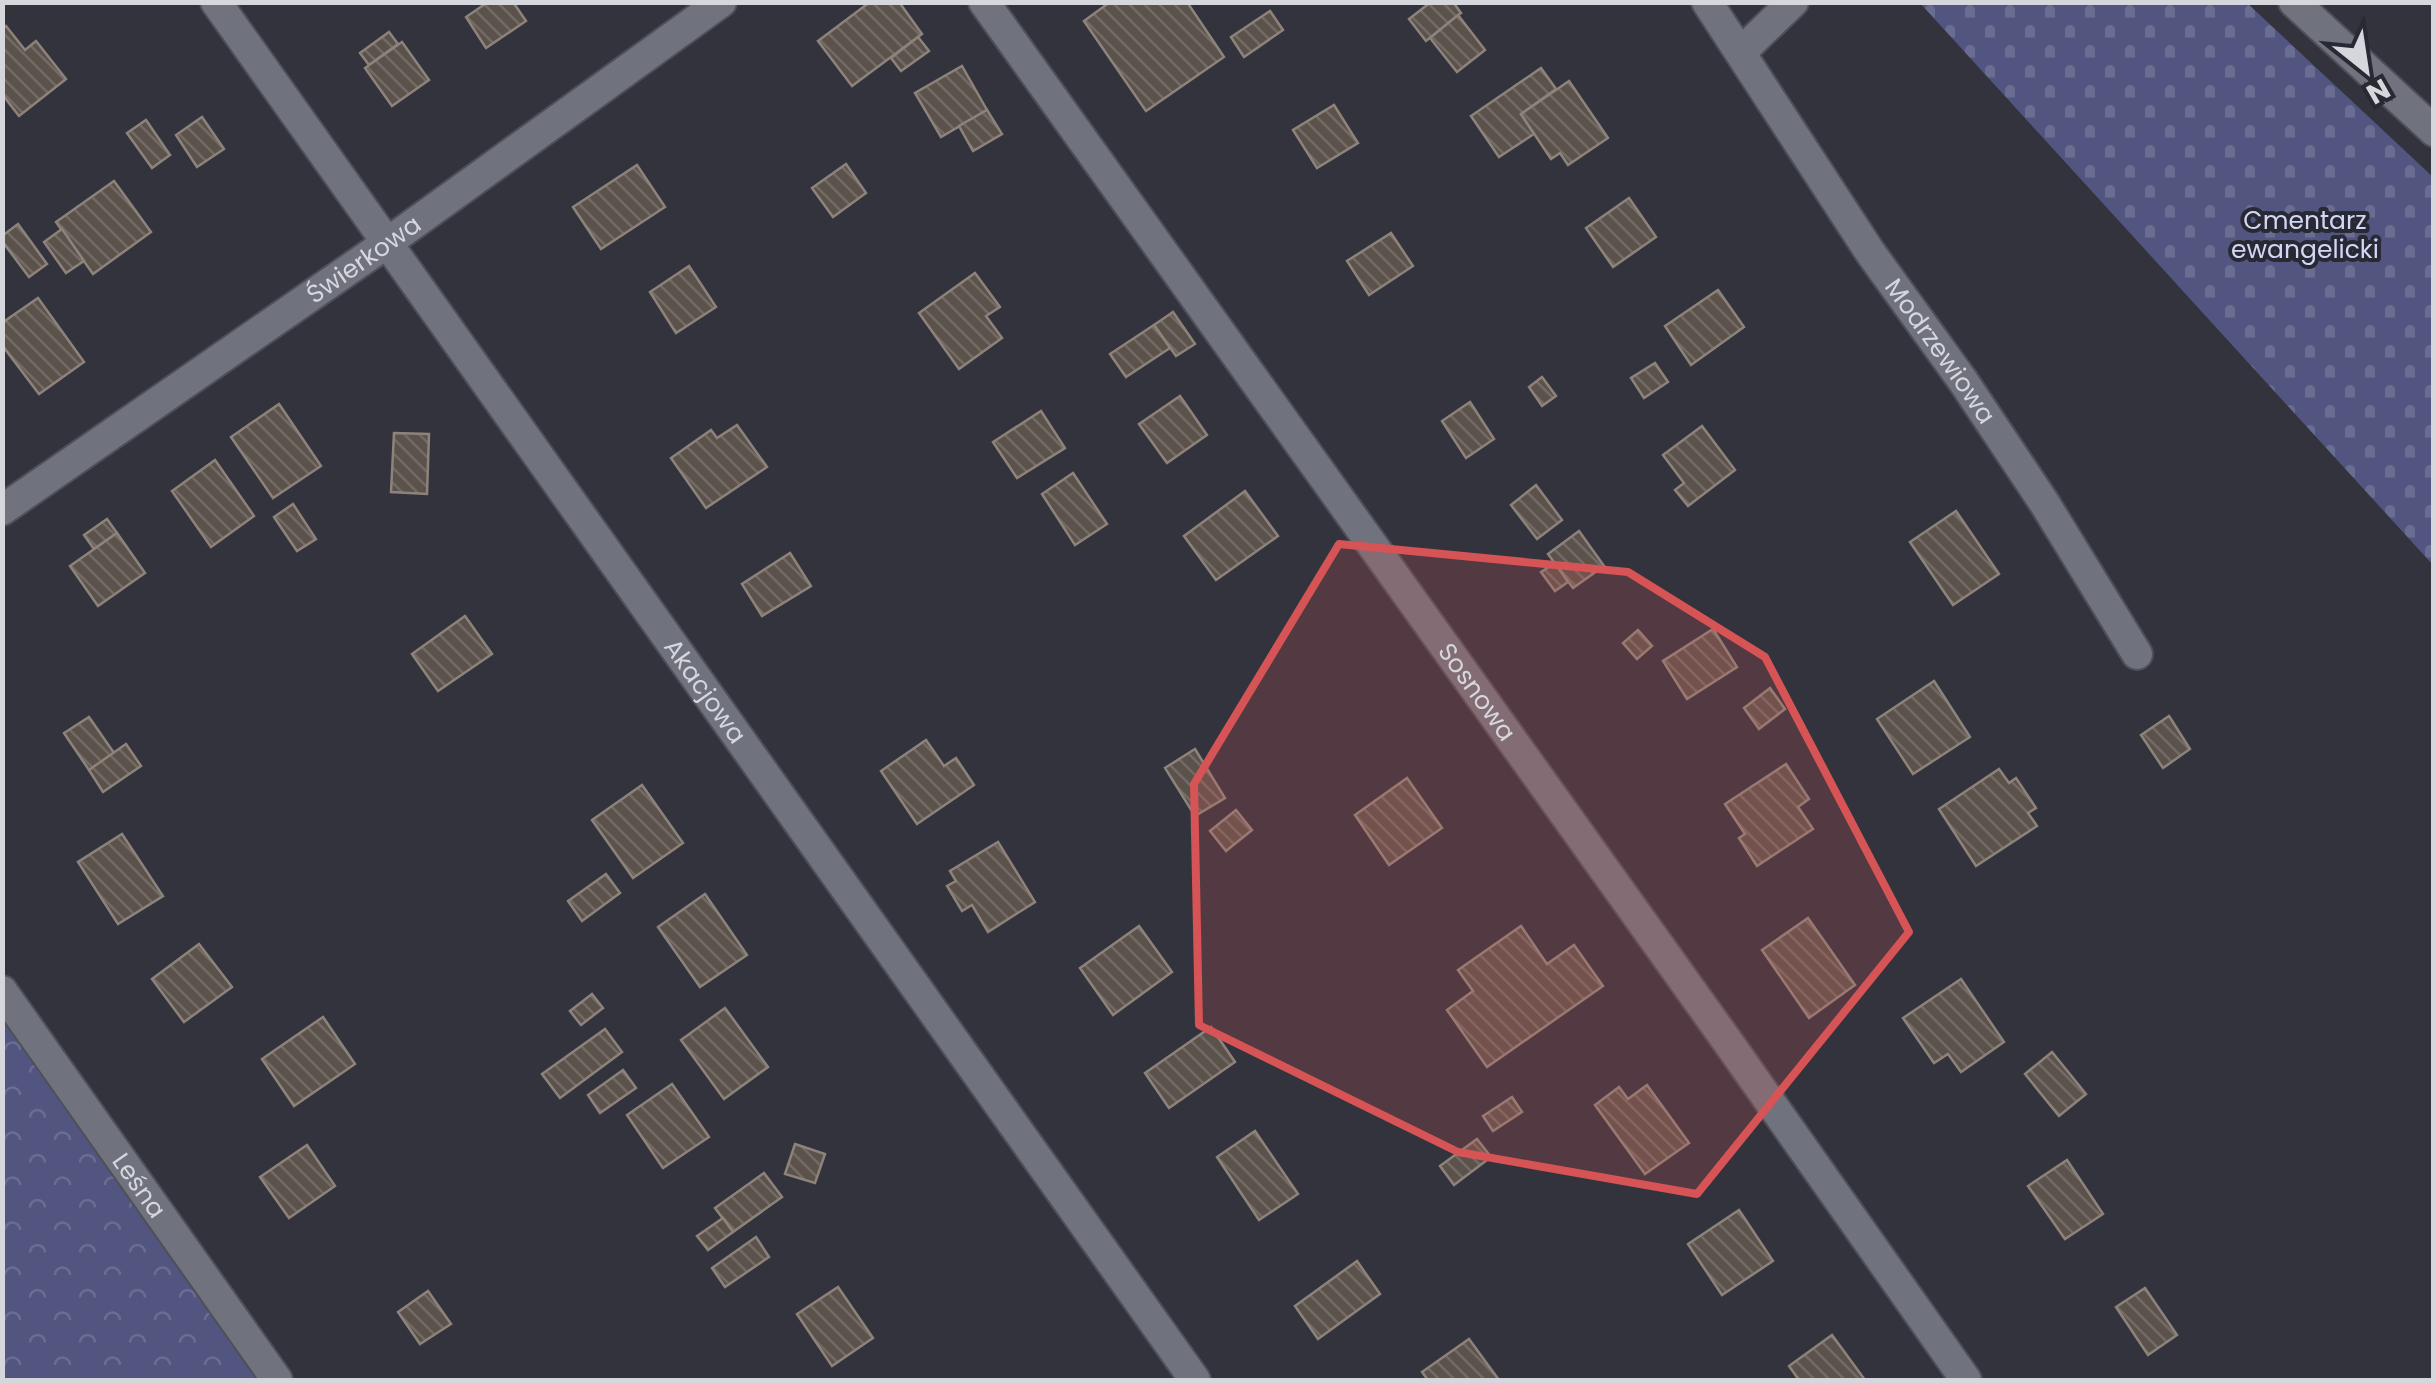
<svg xmlns="http://www.w3.org/2000/svg" width="2436" height="1383" font-family="Poppins,sans-serif">
  <style>
    .forest { fill: url(#forest-crowns) }
    .cemetery { fill: url(#cemetery-stones) }
    .building { fill: url(#building-back-hatch); stroke: #8d837b; stroke-width: 2.5 }
    .lines { fill: none; stroke-linecap: round; stroke-linejoin: round }
    .minor-casing { stroke: #4f5057; stroke-width: 34 }
    .minor { stroke: #70727d; stroke-width: 30 }
    .marked { fill: #d65455; fill-opacity: 0.2; stroke: #d65455; stroke-width: 8; stroke-linejoin: round }
    .labels { text-anchor: middle; dominant-baseline: central; stroke-width: 8; stroke-linejoin: round; paint-order: stroke }
    .park-label { font-size: 25px; fill: #d3d7f7; stroke: #282932 }
    .street-label { font-size: 25px; fill: #d6d7dd; stroke: #282932 }
  </style>
  <defs>
    <pattern id="forest-crowns" width="20" height="18" patternUnits="userSpaceOnUse" patternTransform="scale(2.5)"><rect width="20" height="18" fill="#525580"/><path d="M2 6a3 3 0 1 1 6 0M12 15a3 3 0 1 1 6 0" fill="none" stroke="#6a6d92"/></pattern>
    <pattern id="cemetery-stones" width="16" height="16" patternUnits="userSpaceOnUse" patternTransform="scale(2.5)"><rect width="16" height="16" fill="#525580"/><path d="M2 7V4a2 2 0 0 1 4 0v3zM10 15v-3a2 2 0 0 1 4 0v3z" fill="#6a6d92"/></pattern>
    <pattern id="building-back-hatch" width="6" height="6" patternUnits="userSpaceOnUse" patternTransform="scale(2.5)"><rect width="6" height="6" fill="#5b524b"/><path d="M-1 5l2 2M0 0l6 6M5-1l2 2" fill="none" stroke="#726a64"/></pattern>
  </defs>
  <rect width="100%" height="100%" fill="#32333d"/>
  <polygon class="forest" points="3,1012 259,1380 3,1380"/>
  <polygon class="cemetery" points="1920,3 2247,3 2433,177 2433,565"/>
  <g class="building">
    <polygon points="488,2 513,2 526,21 486,48 466,17"/>
    <polygon points="870,2 899,2 922,34 852,86 818,41"/>
    <polygon points="1110,2 1187,2 1224,57 1146,111 1084,21"/>
    <polygon points="1431,2 1453,2 1461,13 1426,41 1409,19"/>
    <polygon points="1270,11 1283,30 1244,57 1231,37"/>
    <polygon points="1458,15 1485,50 1457,72 1430,38"/>
    <polygon points="6,26 25,50 36,41 66,79 19,116 2,94 2,29"/>
    <polygon points="389,32 398,44 369,65 360,53"/>
    <polygon points="918,37 929,51 901,71 891,58"/>
    <polygon points="402,42 429,80 392,106 365,68"/>
    <polygon points="962,66 987,110 941,137 915,93"/>
    <polygon points="1541,68 1556,89 1521,114 1534,134 1499,157 1471,116"/>
    <polygon points="1569,81 1608,138 1568,165 1560,153 1551,159 1521,114"/>
    <polygon points="1334,105 1358,143 1317,168 1293,130"/>
    <polygon points="987,110 1002,134 973,151 959,126"/>
    <polygon points="202,117 224,149 197,167 176,135"/>
    <polygon points="146,120 170,155 152,168 127,133"/>
    <polygon points="846,164 866,193 833,217 812,188"/>
    <polygon points="637,165 665,207 601,249 573,207"/>
    <polygon points="114,181 151,232 93,274 56,222"/>
    <polygon points="1629,198 1656,237 1613,267 1586,228"/>
    <polygon points="18,224 47,264 29,277 2,241 2,236"/>
    <polygon points="62,229 84,261 66,273 44,242"/>
    <polygon points="1391,233 1413,266 1369,295 1347,261"/>
    <polygon points="689,266 716,307 676,333 650,292"/>
    <polygon points="975,273 1000,307 986,316 1002,338 959,369 919,313"/>
    <polygon points="1718,290 1744,327 1691,365 1665,326"/>
    <polygon points="38,298 84,362 39,394 2,345 2,323"/>
    <polygon points="1173,312 1195,344 1176,356 1154,325"/>
    <polygon points="1154,325 1170,348 1126,377 1110,354"/>
    <polygon points="1655,363 1668,382 1644,398 1631,378"/>
    <polygon points="1542,377 1556,396 1542,406 1529,387"/>
    <polygon points="1180,396 1207,435 1167,463 1139,424"/>
    <polygon points="1470,402 1494,439 1466,458 1442,421"/>
    <polygon points="279,404 321,466 273,498 231,437"/>
    <polygon points="1041,411 1065,448 1017,478 993,442"/>
    <polygon points="737,425 767,467 706,508 671,458 711,430 717,438"/>
    <polygon points="1702,426 1735,470 1688,506 1675,490 1684,483 1663,455"/>
    <polygon points="394,433 429,434 427,494 391,492"/>
    <polygon points="215,460 254,516 211,547 172,491"/>
    <polygon points="1073,473 1107,524 1075,545 1042,494"/>
    <polygon points="1536,485 1562,520 1537,539 1511,505"/>
    <polygon points="1245,491 1278,536 1216,580 1184,536"/>
    <polygon points="293,504 316,539 297,551 274,517"/>
    <polygon points="1956,511 1999,574 1953,605 1910,542"/>
    <polygon points="107,519 117,533 94,549 84,535"/>
    <polygon points="1579,531 1604,566 1573,588 1548,554"/>
    <polygon points="117,533 145,573 98,606 70,566"/>
    <polygon points="790,553 811,586 762,616 742,584"/>
    <polygon points="1555,563 1568,582 1555,591 1541,572"/>
    <polygon points="465,616 492,654 438,691 412,654"/>
    <polygon points="1713,629 1737,667 1687,699 1663,661"/>
    <polygon points="1638,630 1652,646 1637,659 1623,643"/>
    <polygon points="1934,681 1970,737 1913,774 1877,719"/>
    <polygon points="1770,688 1785,709 1759,729 1744,708"/>
    <polygon points="2169,716 2190,749 2163,768 2141,735"/>
    <polygon points="89,717 114,753 89,770 64,733"/>
    <polygon points="926,740 944,766 956,758 974,785 917,824 881,771"/>
    <polygon points="126,744 141,766 103,792 89,770"/>
    <polygon points="1195,749 1225,798 1195,816 1165,768"/>
    <polygon points="1786,764 1809,799 1798,807 1813,829 1757,866 1739,838 1745,834 1725,804"/>
    <polygon points="1999,769 2009,783 2016,778 2036,808 2028,813 2037,826 1976,866 1939,809"/>
    <polygon points="1407,778 1442,828 1389,865 1355,815"/>
    <polygon points="642,785 683,843 633,878 592,820"/>
    <polygon points="1236,810 1252,830 1226,851 1210,831"/>
    <polygon points="122,834 163,896 118,924 78,862"/>
    <polygon points="998,842 1035,902 988,932 972,905 962,911 947,886 956,881 950,871"/>
    <polygon points="606,874 620,893 582,921 568,901"/>
    <polygon points="705,894 747,955 700,987 658,927"/>
    <polygon points="1808,918 1855,985 1809,1018 1762,950"/>
    <polygon points="1139,926 1172,972 1113,1015 1080,968"/>
    <polygon points="1521,926 1547,964 1574,945 1603,986 1487,1067 1447,1010 1473,991 1458,970"/>
    <polygon points="199,944 232,987 184,1022 152,979"/>
    <polygon points="1961,979 2004,1042 1961,1072 1948,1054 1934,1063 1903,1018"/>
    <polygon points="592,994 603,1008 581,1025 570,1011"/>
    <polygon points="725,1008 768,1067 724,1099 681,1040"/>
    <polygon points="323,1017 355,1064 294,1106 262,1059"/>
    <polygon points="1211,1027 1235,1062 1169,1108 1145,1073"/>
    <polygon points="605,1029 622,1052 560,1098 542,1074"/>
    <polygon points="2052,1052 2086,1094 2059,1116 2025,1074"/>
    <polygon points="623,1070 636,1088 600,1113 588,1095"/>
    <polygon points="672,1084 709,1137 663,1168 627,1115"/>
    <polygon points="1647,1085 1689,1143 1645,1174 1595,1105 1619,1087 1628,1099"/>
    <polygon points="1512,1097 1522,1112 1493,1131 1483,1116"/>
    <polygon points="1255,1131 1298,1194 1259,1220 1217,1157"/>
    <polygon points="1477,1139 1491,1157 1454,1185 1440,1166"/>
    <polygon points="795,1144 825,1154 815,1183 785,1174"/>
    <polygon points="307,1145 335,1186 289,1218 260,1177"/>
    <polygon points="2067,1160 2103,1214 2065,1239 2028,1186"/>
    <polygon points="764,1173 782,1197 733,1232 715,1208"/>
    <polygon points="1739,1210 1773,1261 1722,1295 1688,1244"/>
    <polygon points="723,1218 733,1232 708,1250 697,1236"/>
    <polygon points="756,1237 769,1257 725,1287 712,1268"/>
    <polygon points="1357,1261 1380,1294 1318,1339 1295,1306"/>
    <polygon points="838,1287 873,1338 832,1366 797,1314"/>
    <polygon points="2145,1288 2177,1335 2148,1355 2116,1307"/>
    <polygon points="428,1291 451,1324 420,1344 398,1312"/>
    <polygon points="1832,1335 1865,1380 1799,1380 1789,1366"/>
    <polygon points="1469,1339 1499,1380 1428,1380 1422,1372"/>
  </g>
  <g class="lines">
    <defs>
      <g id="minor">
        <path id="s1" d="M216,2L1195,1380"/>
        <path id="s2" d="M984,2L1730,1045L1966,1380"/>
        <path id="s3" d="M1707,2L1870,252L1963,381L2045,504L2137,654"/>
        <polyline points="2294,2 2434,131"/>
        <polyline points="1741,52 1793,2"/>
        <path id="s4" d="M2,510L387,243L721,2"/>
        <path id="s5" d="M2,991L277,1380"/>
      </g>
    </defs>
    <use href="#minor" class="minor-casing"/>
    <use href="#minor" class="minor"/>
  </g>
  <path class="marked" d="M1339,544L1628,572L1765,657L1909,932L1697,1194L1458,1152L1199,1025L1194,784Z"/>
  <g class="labels">
    <g class="park-label">
      <text x="2305" y="220">Cmentarz<tspan x="2305" dy="29">ewangelicki</tspan></text>
    </g>
    <g class="street-label">
      <text stroke="none"><textPath href="#s4" startOffset="440">Świerkowa</textPath></text>
      <text stroke="none"><textPath href="#s3" startOffset="420">Modrzewiowa</textPath></text>
      <text stroke="none"><textPath href="#s2" startOffset="848">Sosnowa</textPath></text>
      <text stroke="none"><textPath href="#s1" startOffset="845">Akacjowa</textPath></text>
      <text stroke="none"><textPath href="#s5" startOffset="238">Leśna</textPath></text>
    </g>
  </g>
  <rect width="2436" height="1383" fill="none" stroke="#d6d7dd" stroke-width="10"/>
  <g transform="translate(2366 70) rotate(150)" stroke="#282932" stroke-width="8" paint-order="stroke">
  <path d="M0-8L18 38L0 25L-18 38Z" fill="#d6d7dd"/>
  <text y="-15" font-size="28" font-weight="bold" text-anchor="middle" fill="#d6d7dd">N</text>
  </g>
</svg>
